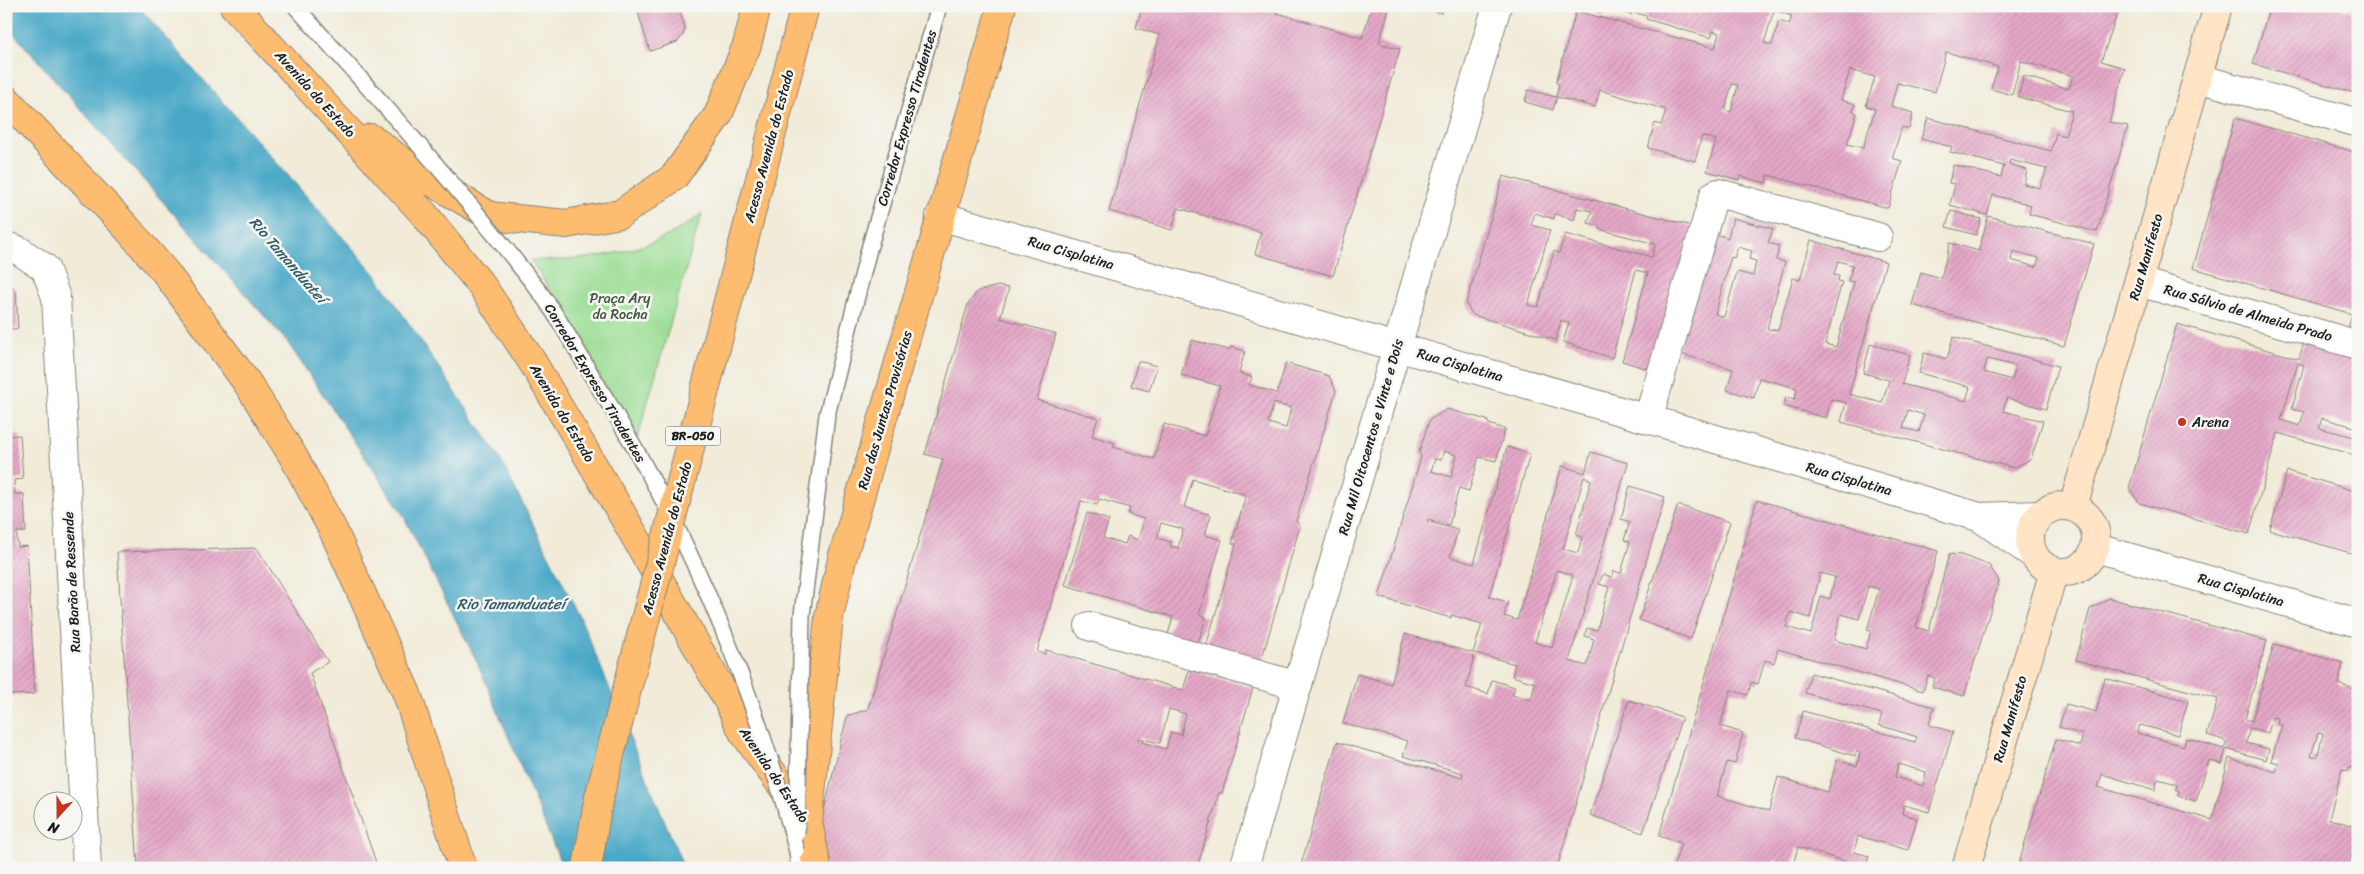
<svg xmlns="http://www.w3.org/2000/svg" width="2364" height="874" font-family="Sriracha,sans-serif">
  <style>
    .green { fill: #9cde95; stroke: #5c7d58 }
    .water { fill: #48a8c7; stroke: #326272 }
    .building { fill: url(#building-hatch); fill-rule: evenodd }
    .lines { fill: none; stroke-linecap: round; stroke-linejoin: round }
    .service-casing { stroke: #86847a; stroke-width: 18 }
    .minor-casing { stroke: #86847a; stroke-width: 30 }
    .secondary-casing { stroke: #86847a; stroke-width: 30 }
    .trunk-casing { stroke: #86847a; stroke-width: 30 }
    .service { stroke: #fff; stroke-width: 15 }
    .minor { stroke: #fff; stroke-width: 28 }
    .secondary { stroke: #ffe4c6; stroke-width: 28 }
    .trunk { stroke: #febc70; stroke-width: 28 }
    .service-bridge-casing { stroke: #86847a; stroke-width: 18; stroke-linecap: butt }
    .trunk-bridge-casing { stroke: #86847a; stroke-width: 30; stroke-linecap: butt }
    .service-bridge { stroke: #fff; stroke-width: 15 }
    .trunk-bridge { stroke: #febc70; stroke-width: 28 }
    .poi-dot { fill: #c8321e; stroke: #f6f6f2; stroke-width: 2 }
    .labels { text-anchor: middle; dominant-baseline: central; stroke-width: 5; stroke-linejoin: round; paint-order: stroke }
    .shield { fill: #f6f6f2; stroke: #5d5d5c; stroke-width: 1 }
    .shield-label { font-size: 12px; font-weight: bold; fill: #1c1c1c }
    .street-label { font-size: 14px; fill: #1c1c1c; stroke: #f6f6f2 }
    .park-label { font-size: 14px; fill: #425640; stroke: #f6f6f2 }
    .poi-label { font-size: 14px; fill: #1c1c1c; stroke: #f6f6f2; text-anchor: start }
    .water-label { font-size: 15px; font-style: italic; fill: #305b69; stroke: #f6f6f2 }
  </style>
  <defs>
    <pattern id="building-hatch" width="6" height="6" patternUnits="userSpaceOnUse" patternTransform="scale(1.25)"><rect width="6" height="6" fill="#e5a8c8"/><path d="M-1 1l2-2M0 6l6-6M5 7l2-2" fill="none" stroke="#c490ab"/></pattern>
  </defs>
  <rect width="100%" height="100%" fill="#f6f6f2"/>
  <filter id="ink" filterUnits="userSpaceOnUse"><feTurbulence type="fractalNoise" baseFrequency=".02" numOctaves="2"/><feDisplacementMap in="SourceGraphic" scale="10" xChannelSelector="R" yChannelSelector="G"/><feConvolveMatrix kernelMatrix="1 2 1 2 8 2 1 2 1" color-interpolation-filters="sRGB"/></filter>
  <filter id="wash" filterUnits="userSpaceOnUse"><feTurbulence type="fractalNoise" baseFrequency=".0096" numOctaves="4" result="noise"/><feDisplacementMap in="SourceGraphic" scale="20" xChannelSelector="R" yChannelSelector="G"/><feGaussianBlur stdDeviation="1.12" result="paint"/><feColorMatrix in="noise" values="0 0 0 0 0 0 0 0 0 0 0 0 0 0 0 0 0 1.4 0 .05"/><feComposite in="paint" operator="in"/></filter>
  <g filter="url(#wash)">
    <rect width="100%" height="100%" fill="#f1ebd8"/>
    <path class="green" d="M702,213L636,443L556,300L531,260C588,262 657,252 702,213Z"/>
    <polygon class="water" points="6,6 138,6 376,275 498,455 580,617 684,868 563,868 478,664 401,511 288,343 6,25"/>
    <g id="blocks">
      <g class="building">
        <polygon points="636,6 678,6 685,28 683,35 677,42 650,51"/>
        <polygon points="1142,6 1254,6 1362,38 1372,6 1390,6 1379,43 1400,49 1333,276 1255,254 1261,232 1178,208 1172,230 1109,211 1160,35 1136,28"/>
        <polygon points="1423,6 1444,6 1442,13"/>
        <path d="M1580,6H2120L2101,61L2125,68L2109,122L2128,126L2097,232L2029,214L2031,205L1993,195L1987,215L1950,205L1955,184L1949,183L1953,165L2001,177L2004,166L1950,152L1952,147L1921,139L1928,118L2051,151L2056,133L2065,136L2072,111L2018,97L2024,76L2069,89L2073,76L2021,61L2012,95L1991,89L1998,67L1946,52L1935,92L1897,83L1891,106L1913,113L1909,129L1902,127L1892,158L1902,161L1888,208L1768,175L1766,183L1740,176L1739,180L1707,171L1716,140L1702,136L1695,161L1648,148L1655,123L1661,125L1666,110L1600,90L1595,107L1557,97L1553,110L1525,102L1528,90L1556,97L1559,84L1556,83L1576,11L1715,48L1719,33L1713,31L1711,38L1646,19L1647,16L1632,12L1631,15L1603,7L1601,13ZM1774,10L1792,16L1789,24L1779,21L1772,45L1764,43ZM1850,70L1875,77L1866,106L1875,109L1863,148L1847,144L1857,113L1853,111L1855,104L1841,100ZM1732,84L1738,85L1731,112L1725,110ZM2010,160L2047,169L2040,188L2024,184L2027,170L2009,164Z"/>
        <polygon points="2270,6 2335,6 2358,13 2358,94 2253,64"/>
        <polygon points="2235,118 2358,153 2358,336 2347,333 2352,314 2193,268"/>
        <path d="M1503,176L1692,226L1651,370L1622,361L1648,273L1636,270L1612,358L1563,342L1569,323L1561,320L1556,340L1473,315L1466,304ZM1577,208L1592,211L1588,223L1600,226L1599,229L1655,244L1652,257L1565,234L1559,253L1554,251L1538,307L1528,305L1550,230L1531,225L1535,213L1554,219L1555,214L1574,220Z"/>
        <polygon points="1951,211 1981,219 1976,235 1946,227"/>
        <path d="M1988,216L2094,244L2064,346L1912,305L1921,272L1941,278L1950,243L1979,251ZM2013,251L2039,258L2036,267L2011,260Z"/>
        <path d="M1733,218L1773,229L1768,243L1779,246L1776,260L1785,262L1767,329L1778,330L1793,278L1800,280L1811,240L1886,262L1849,394L1882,403L1889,380L1863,373L1870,344L1910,355L1902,384L1966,401L1970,387L1919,373L1924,353L1947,359L1953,337L2058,366L2046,409L2007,398L2003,411L2043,421L2031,459L2014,468L1841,422L1846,403L1831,399L1826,418L1784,406L1786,397L1795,399L1797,388L1759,378L1754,398L1727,390L1733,369L1677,353L1712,233L1728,238ZM1738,247L1752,251L1749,259L1756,261L1753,276L1737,272L1724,317L1715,314L1731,257L1734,258ZM1838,261L1853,265L1848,281L1854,282L1836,347L1825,344L1842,282L1838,281L1839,276L1834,275ZM1987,359L2016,366L2012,380L1984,372ZM1908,410L1924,415L1919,432L1903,428Z"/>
        <polygon points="6,282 16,290 18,328 15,329 6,329"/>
        <path d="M998,286L1009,288L1000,318L1056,334L1037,400L1098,418L1092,436L1115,443L1113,447L1154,459L1164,424L1205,436L1220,386L1181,375L1192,340L1229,350L1231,347L1245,351L1239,373L1252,377L1249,385L1277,393L1286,363L1329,376L1336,391L1296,521L1300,526L1260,665L1205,650L1236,544L1232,543L1246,495L1193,479L1184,507L1211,515L1205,535L1222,540L1199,615L1206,617L1197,647L1167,638L1173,617L1065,585L1087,513L1109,520L1103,538L1125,544L1128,536L1138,540L1144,519L1128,514L1130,508L1099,499L1097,505L1081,501L1037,652L1045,654L1046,650L1183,690L1189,670L1253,688L1222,793H1219L1197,868H821L818,836L842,736L848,714L850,715L868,709L943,459L924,454L926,451L968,304L978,291ZM1274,403L1291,408L1286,428L1268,423ZM1161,523L1183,529L1178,548L1170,546L1171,542L1157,538ZM1169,709L1186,714L1181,735L1171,732L1166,749L1138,741L1139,738L1160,743Z"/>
        <path d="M2177,324L2299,359L2305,339L2358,355V428L2322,418L2319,428L2358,438V456L2278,433L2249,534L2139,503L2129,488ZM2298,363L2304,365L2292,409L2304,412L2300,426L2281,420Z"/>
        <polygon points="1138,361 1157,366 1149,391 1131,386"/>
        <path d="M1447,409L1487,420L1489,424L1505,429L1496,461L1479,457L1469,491L1459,488L1449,525L1428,519L1427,521L1458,530L1450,557L1474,564L1507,447L1530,454L1489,597L1508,602L1504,616L1517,620L1562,466L1585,473L1591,452L1628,463L1569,661L1587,666L1594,639L1585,636L1587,628L1597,630L1609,587L1599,584L1603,574L1612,577L1614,571L1621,573L1630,542L1624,540L1630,522L1621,519L1630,486L1665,497L1557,868H1300L1337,742L1462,778L1463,773L1403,756L1408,741L1343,723L1357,674L1391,684L1405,634L1473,653L1482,624L1451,615V618L1379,597L1421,457L1419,452L1428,424L1430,420ZM1444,451L1457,455L1451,477L1431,471L1435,459L1441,460ZM1584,477L1591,480L1576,535L1582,537L1578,553L1563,549ZM1557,570L1573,575L1552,648L1535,642ZM1475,653L1515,664L1512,676L1535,683L1531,700L1512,695L1515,687L1492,680L1488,694L1466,687Z"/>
        <polygon points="20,435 23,479 14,480 15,494 24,494 26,532 17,532 17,539 18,547 27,546 35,694 6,695 6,436"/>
        <polygon points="2287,471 2358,492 2358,555 2270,530"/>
        <path d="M1757,500L1938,551L1916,627L1929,631L1949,554L1961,555L1989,565L1998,579L1999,582L1964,696L1932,687L1935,678L1928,676L1923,691L1778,649L1774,663L1765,660L1758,684L1751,682L1748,695L1731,690L1720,726L1743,733L1735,764L1727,762L1717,796L1769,811L1778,777L1828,792L1837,760L1857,766L1860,753L1857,751L1855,756L1795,738L1803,711L1915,742L1917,737L1879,725L1882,714L1805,693L1811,673L1934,707L1929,725L1953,732L1929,812L1904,805L1902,814L1917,818L1908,850L1858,836L1854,852L1869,856L1865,868L1846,865L1847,862L1798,847L1793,865L1774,860L1772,868H1757V866L1753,865L1752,868H1673L1681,843L1659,836ZM1820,573L1835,577L1830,599L1821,596L1811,634L1786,627L1790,612L1810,618ZM1868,586L1879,589L1867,630L1871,631L1866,649L1834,640L1841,614L1859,619ZM1898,764L1926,772L1923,786L1895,777Z"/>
        <polygon points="1678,505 1730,522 1691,639 1639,620"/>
        <polygon points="257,548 328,662 310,673 378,868 138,868 117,552"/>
        <path d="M2109,598L2267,641L2245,719L2252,721L2274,644L2343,663L2338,684L2358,690V769L2349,767L2348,771L2342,769L2329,819L2358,827V841L2356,840L2348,868H2035L2019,863L2056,739L2080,746L2083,735L2059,727L2066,704L2096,712L2105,678L2188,701L2178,735L2140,725L2137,733L2184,746L2186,738L2224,749L2227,741L2207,735L2218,699L2076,660L2090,609ZM2273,717L2278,718L2277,724L2282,725L2271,761L2279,763L2276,772L2229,758L2212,820L2098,787L2102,774L2155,790L2158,779L2177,784L2176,789L2179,791L2178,796L2196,801L2209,760L2222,764L2226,749L2266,760L2269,749L2246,743L2250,728L2268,733ZM2318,733L2323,734L2317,758L2311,756Z"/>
        <polygon points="1629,700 1682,717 1643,833 1590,815"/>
      </g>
    </g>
  </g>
  <g filter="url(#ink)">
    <use href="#blocks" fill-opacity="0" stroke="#86847a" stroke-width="1"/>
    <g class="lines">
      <defs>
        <polyline id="service" points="797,851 799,868"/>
        <g id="minor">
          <polyline points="2198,78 2358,123"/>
          <polyline points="940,216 1648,419 1979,517 2034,555"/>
          <polyline points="6,246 18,250 45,268 56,297 87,868"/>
          <polyline points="2139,282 2358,345"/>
          <polyline points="1648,419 1714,195 1718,193 1878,237"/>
          <polyline points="1979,517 2040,515"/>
          <polyline points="2096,548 2358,623"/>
          <polyline points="1089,626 1298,686"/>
          <polyline points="1244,868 1497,6"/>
        </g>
        <g id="secondary">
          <circle cx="2063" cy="539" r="33"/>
          <polyline points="2073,507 2218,6"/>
          <polyline points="1966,868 2054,571"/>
        </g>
        <g id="trunk">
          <polyline points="234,6 424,214 482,286 533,363 629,526 728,701 743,732 808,822 817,868"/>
          <polyline points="6,99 127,228 165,272 248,384 293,456 333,530 407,694 463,868"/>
          <polyline points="371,138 422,176 490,216 566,224 620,214 674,177 718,115 747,45 757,6"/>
          <polyline points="808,822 829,617 842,559 1002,6"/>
        </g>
      </defs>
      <use href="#service" class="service-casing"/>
      <use href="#minor" class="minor-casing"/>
      <use href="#secondary" class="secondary-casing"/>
      <use href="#trunk" class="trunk-casing"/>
      <use href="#service" class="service"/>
      <use href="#minor" class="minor"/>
      <use href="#secondary" class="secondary"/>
      <use href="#trunk" class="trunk"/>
      <defs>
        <g id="service-bridge">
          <path d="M295,6C379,99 463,192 539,291C559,317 575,348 592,376C684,522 753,684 797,851"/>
          <polyline points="797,833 802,615 827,415 869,249 939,6"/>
        </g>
        <polyline id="trunk-bridge" points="587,868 598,801 805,6"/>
      </defs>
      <use href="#service-bridge" class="service-bridge-casing"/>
      <use href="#trunk-bridge" class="trunk-bridge-casing"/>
      <use href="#service-bridge" class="service-bridge"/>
      <use href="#trunk-bridge" class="trunk-bridge"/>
    </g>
  </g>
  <circle class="poi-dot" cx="2182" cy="422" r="5"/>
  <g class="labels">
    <rect class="shield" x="665.5" y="426.5" width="55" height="19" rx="4"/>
    <g class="shield-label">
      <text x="693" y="436">BR-050</text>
    </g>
    <g class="street-label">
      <text transform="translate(315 94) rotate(48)">Avenida do Estado</text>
      <text transform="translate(907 118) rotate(-74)">Corredor Expresso Tiradentes</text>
      <text transform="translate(769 146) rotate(-75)">Acesso Avenida do Estado</text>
      <text transform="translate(1071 253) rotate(16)">Rua Cisplatina</text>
      <text transform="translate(2146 257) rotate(-74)">Rua Manifesto</text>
      <text transform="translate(2248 313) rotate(16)">Rua Sálvio de Almeida Prado</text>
      <text transform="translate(1460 365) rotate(16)">Rua Cisplatina</text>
      <text transform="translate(595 383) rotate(59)">Corredor Expresso Tiradentes</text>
      <text transform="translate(885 410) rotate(-74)">Rua das Juntas Provisórias</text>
      <text transform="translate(562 413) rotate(59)">Avenida do Estado</text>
      <text transform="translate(1371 437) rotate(-74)">Rua Mil Oitocentos e Vinte e Dois</text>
      <text transform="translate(1849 479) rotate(16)">Rua Cisplatina</text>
      <text transform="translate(667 538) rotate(-75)">Acesso Avenida do Estado</text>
      <text transform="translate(72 582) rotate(-93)">Rua Barão de Ressende</text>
      <text transform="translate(2241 590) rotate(16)">Rua Cisplatina</text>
      <text transform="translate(2010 719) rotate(-74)">Rua Manifesto</text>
      <text transform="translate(774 775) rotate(56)">Avenida do Estado</text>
    </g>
    <g class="park-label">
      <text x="620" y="298">Praça Ary<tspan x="620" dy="16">da Rocha</tspan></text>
    </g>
    <g class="poi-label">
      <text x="2192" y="422">Arena</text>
    </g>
    <g class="water-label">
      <text transform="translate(288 260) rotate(49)">Rio Tamanduateí</text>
      <text x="511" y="604">Rio Tamanduateí</text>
    </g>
  </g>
  <rect width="2364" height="874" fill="none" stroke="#f6f6f2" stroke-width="25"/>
  <g transform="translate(58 816) rotate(201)"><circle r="24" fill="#f6f6f2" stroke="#9f9f9c"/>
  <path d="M0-4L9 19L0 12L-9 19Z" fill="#c8321e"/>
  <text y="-8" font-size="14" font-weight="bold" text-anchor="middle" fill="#1c1c1c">N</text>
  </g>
</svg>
